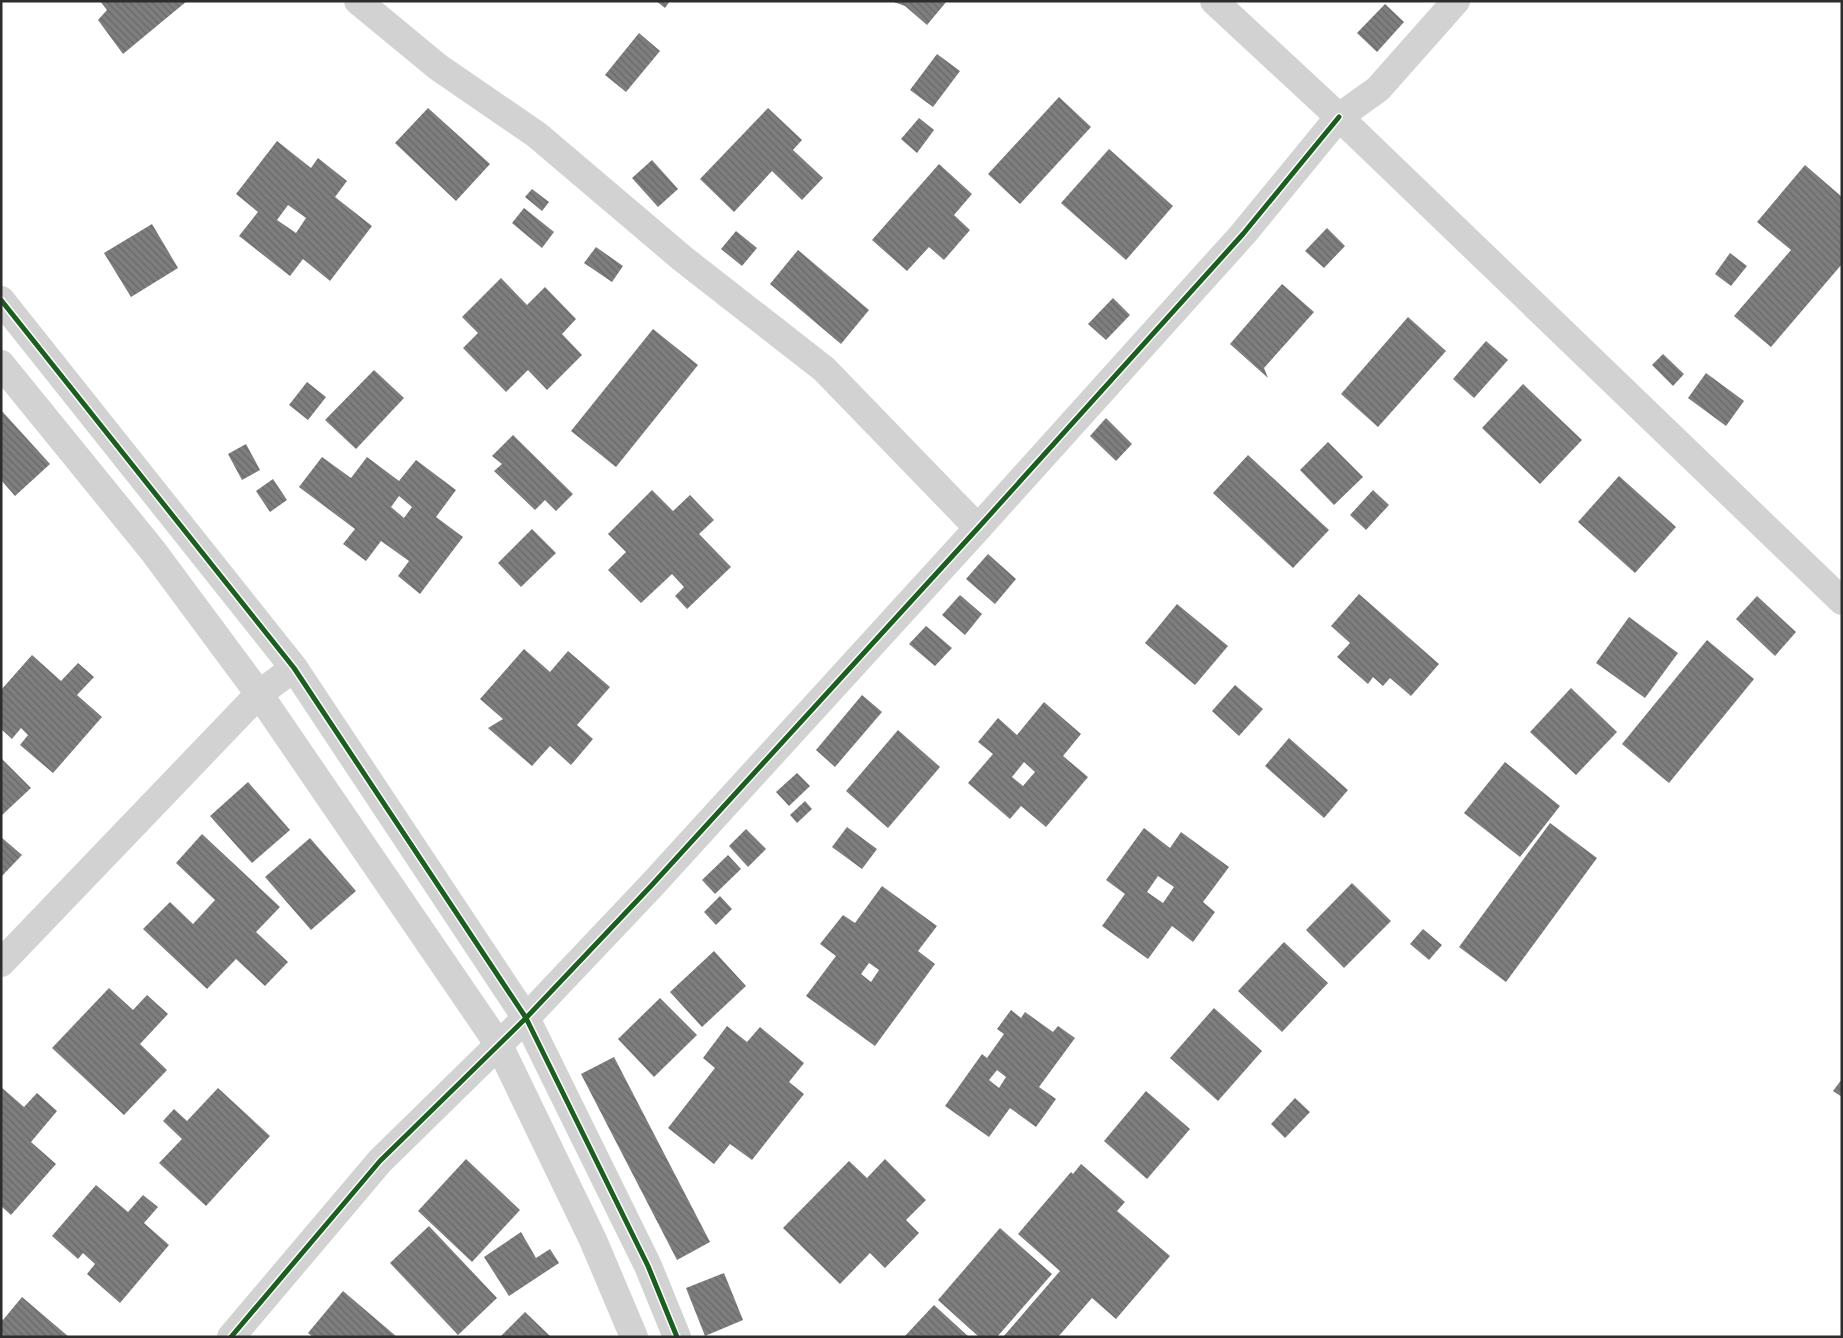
<svg xmlns="http://www.w3.org/2000/svg" width="1843" height="1338" font-family="Helvetica,sans-serif">
  <style>
    .building { fill: url(#building-back-hatch); fill-rule: evenodd }
    .lines { fill: none; stroke-linecap: round; stroke-linejoin: round }
    .minor { stroke: #d2d2d2; stroke-width: 28 }
    .cycleway-casing { stroke: #fff; stroke-width: 8 }
    .cycleway { stroke: #1b5e20; stroke-width: 5 }
  </style>
  <defs>
    <pattern id="building-back-hatch" width="6" height="6" patternUnits="userSpaceOnUse" patternTransform="scale(1.25)"><rect width="6" height="6" fill="#7e7e7e"/><path d="M-1 5l2 2M0 0l6 6M5-1l2 2" fill="none" stroke="#686868"/></pattern>
  </defs>
  <rect width="100%" height="100%" fill="#fff"/>
  <g class="building">
    <polygon points="100,1 187,1 123,54 98,20 107,10"/>
    <polygon points="656,1 670,1 665,8"/>
    <polygon points="891,1 947,1 927,25 905,6"/>
    <polygon points="1385,4 1404,22 1377,52 1357,33"/>
    <polygon points="639,33 660,51 626,92 605,75"/>
    <polygon points="937,54 960,71 933,107 910,90"/>
    <polygon points="1059,97 1091,127 1020,204 988,174"/>
    <polygon points="428,108 490,164 456,201 395,143"/>
    <polygon points="768,108 802,140 793,150 823,178 802,200 772,171 734,212 700,179"/>
    <polygon points="919,118 934,130 917,153 901,139"/>
    <path d="M277,141L311,168L318,158L347,181L335,197L372,226L330,281L303,259L290,276L239,236L258,212L236,194ZM288,205L306,218L296,233L277,220Z"/>
    <polygon points="1109,149 1173,206 1126,260 1061,203"/>
    <polygon points="652,160 678,189 658,207 632,178"/>
    <polygon points="939,164 972,194 954,215 970,230 944,260 929,247 907,271 872,240"/>
    <polygon points="1805,165 1842,197 1842,264 1771,347 1734,316 1791,250 1757,222"/>
    <polygon points="532,189 549,202 542,211 525,197"/>
    <polygon points="524,208 554,232 542,248 512,223"/>
    <polygon points="152,224 178,268 131,297 104,253"/>
    <polygon points="1327,228 1345,246 1324,268 1305,251"/>
    <polygon points="736,231 757,248 742,266 721,249"/>
    <polygon points="596,247 623,266 612,282 584,263"/>
    <polygon points="798,250 869,310 841,344 770,284"/>
    <polygon points="1730,253 1747,266 1731,286 1715,274"/>
    <polygon points="501,278 527,305 545,287 576,319 562,334 582,355 547,390 528,370 506,392 463,348 478,333 462,317"/>
    <polygon points="1282,284 1314,312 1264,368 1268,378 1230,344"/>
    <polygon points="1113,298 1130,315 1106,340 1088,324"/>
    <polygon points="1408,317 1446,351 1378,427 1341,394"/>
    <polygon points="653,329 698,365 616,467 571,431"/>
    <polygon points="1486,341 1508,360 1474,398 1453,379"/>
    <polygon points="1663,354 1684,374 1673,386 1652,365"/>
    <polygon points="374,370 404,398 356,449 325,420"/>
    <polygon points="1706,373 1744,401 1726,426 1688,398"/>
    <polygon points="307,382 326,397 308,420 289,405"/>
    <polygon points="1523,384 1582,440 1540,484 1482,428"/>
    <polygon points="1,410 50,464 15,496 1,480"/>
    <polygon points="1106,418 1132,444 1116,461 1090,436"/>
    <polygon points="513,435 573,494 556,511 545,500 535,510 494,471 502,464 492,456"/>
    <polygon points="1328,442 1363,477 1334,505 1300,470"/>
    <polygon points="246,444 260,470 242,480 228,454"/>
    <polygon points="1248,455 1329,530 1293,568 1213,493"/>
    <path d="M322,457L351,478L367,457L399,481L416,460L456,490L436,517L463,537L420,594L398,576L409,561L381,541L366,561L343,544L355,529L299,487ZM399,496L412,507L404,518L391,507Z"/>
    <polygon points="1619,476 1676,527 1635,573 1578,522"/>
    <polygon points="273,479 287,500 270,512 256,491"/>
    <polygon points="652,490 673,511 690,495 714,520 699,534 731,567 687,609 675,596 684,587 672,574 641,603 608,570 626,552 608,534"/>
    <polygon points="1373,490 1389,505 1366,530 1350,515"/>
    <polygon points="532,529 556,553 521,587 498,563"/>
    <polygon points="988,554 1016,579 995,604 966,579"/>
    <polygon points="1359,594 1439,664 1411,696 1390,678 1383,686 1373,677 1368,684 1337,657 1350,643 1331,626"/>
    <polygon points="960,595 982,614 965,635 942,615"/>
    <polygon points="1757,596 1796,632 1775,656 1736,619"/>
    <polygon points="1177,604 1228,646 1195,685 1145,643"/>
    <polygon points="1629,617 1678,653 1645,698 1596,663"/>
    <polygon points="926,626 952,648 935,666 909,644"/>
    <polygon points="1707,640 1754,679 1669,783 1622,744"/>
    <polygon points="524,649 550,672 568,651 610,687 577,725 593,739 571,765 550,746 532,766 488,728 503,719 480,699"/>
    <polygon points="32,655 61,681 78,663 94,677 77,695 102,717 53,773 20,745 28,735 21,728 12,739 1,729 1,690"/>
    <polygon points="1235,685 1263,709 1239,736 1212,711"/>
    <polygon points="1571,688 1617,732 1576,775 1530,732"/>
    <polygon points="862,695 882,712 835,767 816,750"/>
    <path d="M1044,702L1081,734L1063,756L1088,777L1046,827L1021,806L1010,819L968,783L993,754L978,742L998,718L1017,735ZM1024,762L1035,772L1023,786L1012,777Z"/>
    <polygon points="898,730 940,767 888,828 846,791"/>
    <polygon points="1289,738 1348,790 1324,818 1265,766"/>
    <polygon points="1,758 31,788 1,816"/>
    <polygon points="1505,762 1560,806 1520,857 1464,813"/>
    <polygon points="797,773 810,786 789,806 776,792"/>
    <polygon points="248,782 290,830 252,863 210,816"/>
    <polygon points="805,801 812,809 797,823 790,815"/>
    <polygon points="1550,823 1597,858 1506,982 1459,947"/>
    <polygon points="847,827 877,849 862,869 832,847"/>
    <path d="M1144,828L1170,848L1181,832L1229,867L1203,902L1215,912L1193,942L1172,926L1148,959L1102,926L1125,894L1106,880ZM1158,876L1174,887L1163,903L1147,892Z"/>
    <polygon points="746,829 766,849 748,867 729,846"/>
    <polygon points="202,834 280,907 256,932 288,962 265,986 236,959 207,989 143,929 170,902 193,924 215,900 176,863"/>
    <polygon points="1,837 22,855 1,877"/>
    <polygon points="310,838 356,891 311,930 265,877"/>
    <polygon points="728,855 741,869 715,894 702,880"/>
    <polygon points="1352,883 1391,921 1344,968 1306,930"/>
    <path d="M882,886L937,926L918,951L935,964L875,1046L806,996L836,956L820,944L843,915L855,923ZM869,963L879,970L871,982L861,974Z"/>
    <polygon points="720,896 732,909 716,925 704,912"/>
    <polygon points="1423,929 1442,945 1429,960 1410,944"/>
    <polygon points="1284,942 1328,983 1282,1032 1238,991"/>
    <polygon points="714,951 746,986 702,1027 670,992"/>
    <polygon points="109,988 133,1010 147,995 168,1014 140,1044 167,1070 124,1115 52,1048"/>
    <polygon points="660,998 697,1035 654,1077 618,1039"/>
    <polygon points="1214,1008 1262,1051 1218,1101 1170,1058"/>
    <path d="M1011,1010L1021,1018L1025,1012L1053,1032L1058,1026L1075,1038L1039,1087L1056,1099L1036,1127L1010,1108L989,1137L945,1106L982,1054L987,1058L1004,1034L997,1029ZM997,1070L1006,1077L999,1088L989,1080Z"/>
    <polygon points="727,1026 747,1042 760,1027 804,1063 789,1082 804,1094 752,1160 730,1144 714,1164 668,1128 715,1068 703,1058"/>
    <polygon points="614,1057 710,1242 677,1260 581,1074"/>
    <polygon points="1842,1079 1842,1097 1833,1091"/>
    <polygon points="1,1087 24,1107 37,1093 57,1111 31,1142 56,1164 11,1215 1,1206"/>
    <polygon points="218,1088 270,1136 206,1206 159,1163 182,1139 163,1121 174,1109 187,1121"/>
    <polygon points="1146,1091 1190,1129 1147,1179 1104,1141"/>
    <polygon points="1295,1098 1310,1112 1285,1138 1271,1124"/>
    <polygon points="466,1159 520,1210 472,1262 418,1211"/>
    <polygon points="885,1159 926,1200 906,1220 919,1233 885,1268 870,1253 840,1284 783,1228 849,1161 867,1178"/>
    <polygon points="1081,1164 1125,1202 1117,1211 1170,1256 1116,1319 1092,1298 1058,1337 1003,1337 1060,1271 1018,1234 1071,1172 1073,1174"/>
    <polygon points="96,1185 128,1212 143,1195 158,1207 144,1223 169,1245 120,1303 87,1274 95,1264 83,1253 78,1259 52,1236"/>
    <polygon points="429,1226 497,1298 458,1335 390,1263"/>
    <polygon points="1000,1228 1052,1274 997,1337 979,1337 938,1300"/>
    <polygon points="521,1232 536,1258 550,1249 559,1263 509,1296 484,1257"/>
    <polygon points="724,1273 743,1320 705,1336 686,1288"/>
    <polygon points="343,1291 397,1337 313,1337 308,1333"/>
    <polygon points="22,1297 69,1337 1,1337 1,1318 3,1320"/>
    <polygon points="934,1305 969,1337 904,1337"/>
    <polygon points="525,1312 551,1337 500,1337"/>
  </g>
  <g class="lines">
    <g class="minor">
      <polyline points="358,1 438,67 537,135 683,259 824,369 978,528"/>
      <polyline points="1214,1 1339,117 1842,601"/>
      <polyline points="1,300 294,668 526,1018 648,1266 677,1337"/>
      <polyline points="1,364 153,551 259,694 499,1045 593,1240 634,1337"/>
      <polyline points="1,963 259,694 294,668"/>
      <polyline points="231,1337 380,1161 526,1018 651,886 978,528 1243,234 1339,117 1378,89 1456,1"/>
    </g>
    <defs>
      <g id="cycleway">
        <polyline points="1,300 294,668 526,1018 648,1266 677,1337"/>
        <polyline points="231,1337 380,1161 526,1018 651,886 978,528 1243,234 1339,117"/>
      </g>
    </defs>
    <use href="#cycleway" class="cycleway-casing"/>
    <use href="#cycleway" class="cycleway"/>
  </g>
  <rect width="1843" height="1338" fill="none" stroke="#2d2d2d" stroke-width="5"/>
</svg>
